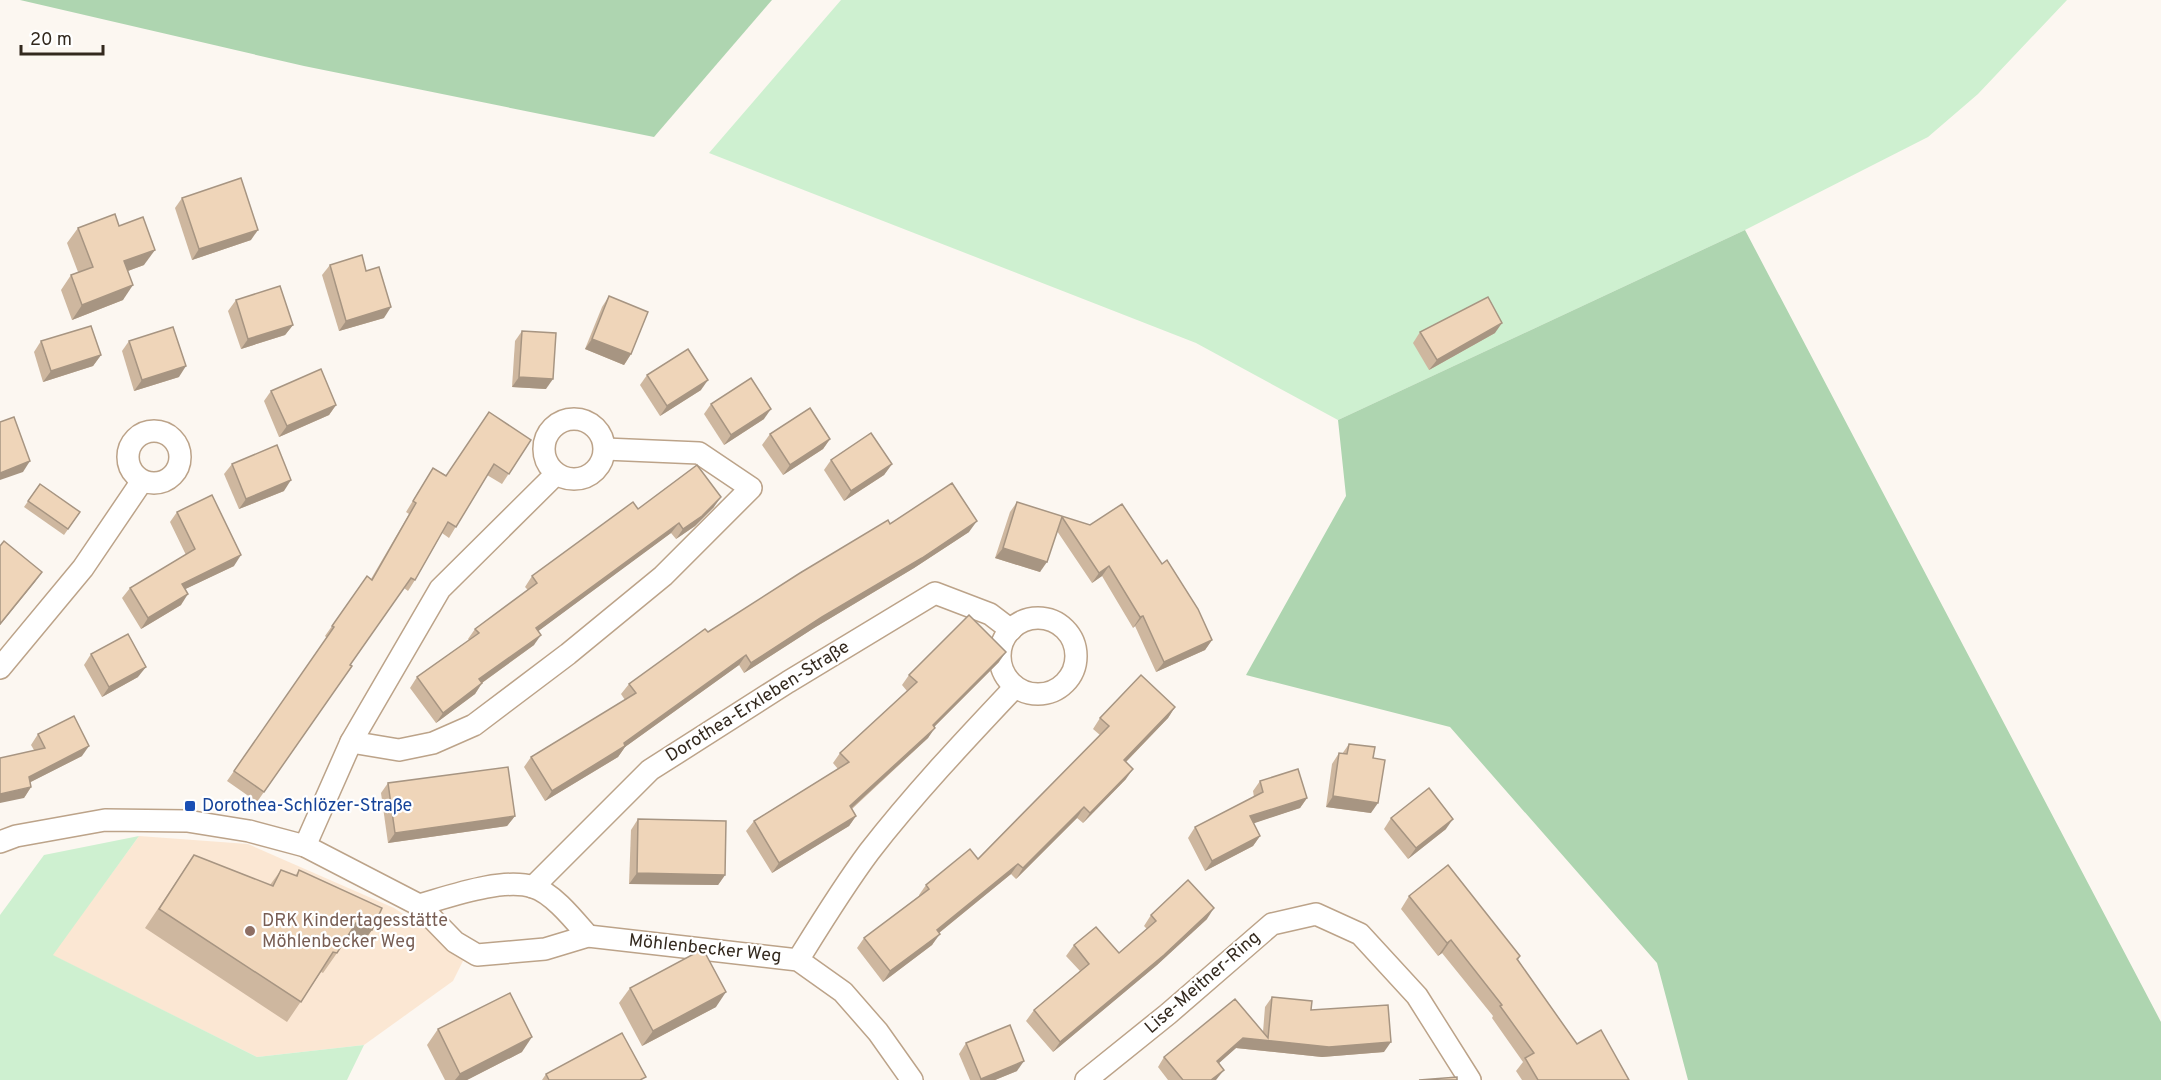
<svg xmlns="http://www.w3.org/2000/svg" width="2161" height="1080" font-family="Overpass,sans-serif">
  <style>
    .built { fill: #fbe7d3 }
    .green { fill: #cef0d0 }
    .forest { fill: #aed5b0 }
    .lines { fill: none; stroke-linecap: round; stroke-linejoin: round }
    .street-casing { stroke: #bca389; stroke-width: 24 }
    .street { stroke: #fff; stroke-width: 21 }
    .wall { fill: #ceb79f }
    .shaded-wall { fill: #a79582 }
    .building { fill: #efd5b9; stroke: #a79582; stroke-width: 1.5 }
    .transit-dot { fill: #1a4fb4; stroke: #fff; stroke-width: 2 }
    .education-dot { fill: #8d6e63; stroke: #fff; stroke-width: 2 }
    .labels { text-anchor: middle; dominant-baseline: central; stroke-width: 4.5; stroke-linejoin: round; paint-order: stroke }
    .street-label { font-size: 18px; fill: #33291e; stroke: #fff }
    .transit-label { font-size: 18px; fill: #164399; stroke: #fff; text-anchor: start }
    .education-label { font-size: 18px; fill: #785e54; stroke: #fff; text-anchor: start }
  </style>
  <rect width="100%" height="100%" fill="#fcf7f1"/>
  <polygon class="built" points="139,836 248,844 394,908 466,955 453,981 364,1045 257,1057 52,955"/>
  <g class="green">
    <polygon points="841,0 2067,0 1978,94 1928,137 1745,230 1338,420 1196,343 709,153"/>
    <polygon points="139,836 53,955 257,1057 364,1045 347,1080 0,1080 0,915 44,855"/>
  </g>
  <g class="forest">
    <polygon points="20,0 772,0 654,137 304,66"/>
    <polygon points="1745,230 2161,1022 2161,1080 1688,1080 1657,963 1450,727 1246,675 1346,496 1338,420"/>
  </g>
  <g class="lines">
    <defs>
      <g id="street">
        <circle cx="574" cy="449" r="30"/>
        <circle cx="154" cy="457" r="26"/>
        <circle cx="1038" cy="656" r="38"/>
        <polyline points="0,668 83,568 142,481"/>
        <polyline points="351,742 399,750 433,743 474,725 568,654 663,576 751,488 699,453 605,449"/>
        <polyline points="0,842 16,836 105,820 187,821 249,831 305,846 419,905 455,942 477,955 545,949 588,936 798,960 843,992 878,1032 912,1080"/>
        <polyline points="305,846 351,742 440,589 556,474"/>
        <polyline points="533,887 650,770 788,682 935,593 990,614 1011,630"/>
        <path d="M419,905C448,897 503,877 533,887C553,893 575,921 588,936"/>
        <path d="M798,960C821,923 843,887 869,852C914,794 965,740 1015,687"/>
        <polyline points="1086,1080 1168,1014 1272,924 1316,914 1360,934 1417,996 1470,1080"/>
      </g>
    </defs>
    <use href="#street" class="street-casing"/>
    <use href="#street" class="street"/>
  </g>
  <g class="wall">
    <polygon points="182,198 251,240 192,260 175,208"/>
    <polygon points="119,226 144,265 128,271 123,300 72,320 61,290 71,275 78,272 67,243 78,228"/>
    <polygon points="330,265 366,271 384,318 339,331 322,275"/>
    <polygon points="609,296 631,354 624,365 585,349 602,307"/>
    <polygon points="236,300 293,325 285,335 241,349 228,311"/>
    <polygon points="522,331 546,389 512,387 515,341"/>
    <polygon points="1420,332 1495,333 1429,370 1413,343"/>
    <polygon points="41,341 101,355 93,366 43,382 34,352"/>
    <polygon points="129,341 179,377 134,391 122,351"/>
    <polygon points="647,375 701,390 660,416 640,385"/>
    <polygon points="271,391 336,405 329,415 279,437 264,401"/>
    <polygon points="711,404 764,419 724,445 704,414"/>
    <polygon points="770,434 830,439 823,449 783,475 762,445"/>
    <polygon points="531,440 502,484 487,475 449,538 442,533 415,580 408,591 404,588 350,665 352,666 257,802 227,781 327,638 325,636 367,576 371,579 409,514 406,512 433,468 446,475"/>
    <polygon points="831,460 892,464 884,475 844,501 824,470"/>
    <polygon points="232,464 284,491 239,509 224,474"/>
    <polygon points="40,484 80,512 64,535 24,507"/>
    <polygon points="1017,502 1090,525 1212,640 1205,650 1156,672 1135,626 1133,628 1102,576 1092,583 1057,531 1040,572 995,558 1010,512"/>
    <polygon points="714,507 695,526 676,539 671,533 538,631 534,645 482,683 475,694 436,723 410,688 417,677 469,640 468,639 475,629 528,590 525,587 532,576 638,509"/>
    <polygon points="177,512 234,566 185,589 181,605 141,629 122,598 130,588 186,555 170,522"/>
    <polygon points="890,524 969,532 914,568 814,628 744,673 739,665 625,747 618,757 545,801 524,767 531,757 625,700 621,694 629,684 708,632"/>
    <polygon points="91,654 138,677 102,697 84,665"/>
    <polygon points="999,662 934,727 928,738 852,809 856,816 849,826 772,873 746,831 754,821 838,769 833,763 840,753 907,691 902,685 909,675"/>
    <polygon points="1175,707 1168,718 1126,762 1126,779 1083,823 1077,818 1016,879 1011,874 939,933 932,945 883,982 857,948 864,938 919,896 919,895 926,885 978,859 1100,735 1093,729 1100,718"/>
    <polygon points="38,734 82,756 30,782 31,787 24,798 34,750 31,745"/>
    <polygon points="1349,744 1373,758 1371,813 1326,807 1332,764 1339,753 1342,754"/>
    <polygon points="1260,781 1307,798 1300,808 1253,823 1260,836 1253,846 1205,871 1188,838 1195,827 1254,797 1253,791"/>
    <polygon points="388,783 515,816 507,826 388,843 381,793"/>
    <polygon points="1391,818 1446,829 1408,859 1384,829"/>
    <polygon points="638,819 725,875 718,885 629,884 631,830"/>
    <polygon points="194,855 270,885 281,870 295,876 299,870 372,930 358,949 344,943 323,973 321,972 287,1022 145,928"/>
    <polygon points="1409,896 1520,956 1518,960 1577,1044 1629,1080 1522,1080 1516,1071 1523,1062 1492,1018 1493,1016 1442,953 1438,956 1401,909"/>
    <polygon points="1151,915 1207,919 1157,965 1053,1052 1026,1021 1034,1010 1080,971 1066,956 1074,945 1119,953 1147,929 1144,926"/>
    <polygon points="630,988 716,1007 642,1046 619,1003"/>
    <polygon points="1272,997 1311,1010 1384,1052 1322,1057 1236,1048 1219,1063 1216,1080 1168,1080 1158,1067 1164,1057 1263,1032 1265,1007"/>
    <polygon points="438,1029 522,1052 467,1080 445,1080 427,1045"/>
    <polygon points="966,1043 1017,1071 995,1080 970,1080 959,1054"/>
    <polygon points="546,1074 644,1080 542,1080"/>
  </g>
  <g class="shaded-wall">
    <polygon points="258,230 251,240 192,260 199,249"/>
    <polygon points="155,250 144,265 114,276 124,261"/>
    <polygon points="133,285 123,300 72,320 82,305"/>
    <polygon points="391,307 384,318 339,331 346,321"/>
    <polygon points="1502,323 1495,333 1429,370 1437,360"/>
    <polygon points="293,325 285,335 241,349 248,339"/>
    <polygon points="592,339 631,354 624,365 585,349"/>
    <polygon points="101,355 93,366 43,382 51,371"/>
    <polygon points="186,366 179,377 134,391 142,380"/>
    <polygon points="519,377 553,379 546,389 512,387"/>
    <polygon points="708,380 701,390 660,416 667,406"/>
    <polygon points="336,405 329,415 279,437 287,426"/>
    <polygon points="771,409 764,419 724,445 731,435"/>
    <polygon points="830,439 823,449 783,475 790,465"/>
    <polygon points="30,461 23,472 0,480 0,473"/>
    <polygon points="892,464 884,475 844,501 851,491"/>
    <polygon points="291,480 284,491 239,509 246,499"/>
    <polygon points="721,497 714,507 695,526 676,539 683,529"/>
    <polygon points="977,521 969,532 914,568 814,628 744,673 751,663 822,617"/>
    <polygon points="679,523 671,533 529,638 536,628"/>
    <polygon points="1003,548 1047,562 1040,572 995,558"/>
    <polygon points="241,555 234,566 175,594 182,584"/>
    <polygon points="1109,566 1102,576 1092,583 1099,573"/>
    <polygon points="42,572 35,582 0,625 0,624"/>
    <polygon points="188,594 181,605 141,629 148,618"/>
    <polygon points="1143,616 1135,626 1133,628 1140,617"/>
    <polygon points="541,635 534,645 472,690 479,679"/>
    <polygon points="1212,640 1205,650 1156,672 1164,662"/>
    <polygon points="1006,652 999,662 926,735 933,725"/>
    <polygon points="746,655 739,665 625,747 618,757 545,801 552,791 624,743"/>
    <polygon points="146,667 138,677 102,697 109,687"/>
    <polygon points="482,683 475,694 436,723 443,713"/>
    <polygon points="1175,707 1168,718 1117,771 1124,760"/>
    <polygon points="935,728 928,738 843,816 850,806"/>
    <polygon points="89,746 82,756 21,787 29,777"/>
    <polygon points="1133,769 1126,779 1083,823 1090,813"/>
    <polygon points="31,787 24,798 0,803 0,794"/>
    <polygon points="1333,796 1378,803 1371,813 1326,807"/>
    <polygon points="1307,798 1300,808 1243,827 1250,816"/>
    <polygon points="1084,807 1077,818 1016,879 1023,868"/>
    <polygon points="515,816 507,826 388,843 395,833"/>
    <polygon points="856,816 849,826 772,873 779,863"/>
    <polygon points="1453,819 1446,829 1408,859 1416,848"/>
    <polygon points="1260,836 1253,846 1205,871 1212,861"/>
    <polygon points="1018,864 1011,874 929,941 937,930"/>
    <polygon points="637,873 725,875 718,885 629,884"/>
    <polygon points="1214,908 1207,919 1157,965 1053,1052 1060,1042"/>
    <polygon points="356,923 372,930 358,949 342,942"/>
    <polygon points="940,934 932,945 883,982 890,971"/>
    <polygon points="1451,940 1442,953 1438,956 1447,943"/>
    <polygon points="726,992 716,1007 642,1046 653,1031"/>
    <polygon points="532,1037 522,1052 467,1080 455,1080 460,1074"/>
    <polygon points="1243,1038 1391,1042 1384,1052 1322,1057 1236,1048 1210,1071 1217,1061"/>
    <polygon points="1024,1061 1017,1071 995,1080 980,1080 981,1079"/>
    <polygon points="1224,1070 1216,1080 1211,1080"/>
  </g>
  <g class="building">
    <polygon points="241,178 258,230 199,249 182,198"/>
    <polygon points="115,214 119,226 143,217 155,250 124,261 133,285 82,305 71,275 93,267 78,228"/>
    <polygon points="362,255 366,271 379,267 391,307 346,321 330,265"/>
    <polygon points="280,286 293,325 248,339 236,300"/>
    <polygon points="609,296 648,312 631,354 592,339"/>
    <polygon points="1488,297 1502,323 1437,360 1420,332"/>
    <polygon points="91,326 101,355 51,371 41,341"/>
    <polygon points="173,327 186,366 142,380 129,341"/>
    <polygon points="522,331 556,333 553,379 519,377"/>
    <polygon points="688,349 708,380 667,406 647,375"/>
    <polygon points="321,369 336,405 287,426 271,391"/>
    <polygon points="751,378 771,409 731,435 711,404"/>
    <polygon points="810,408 830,439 790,465 770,434"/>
    <polygon points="489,412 531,440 509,474 494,464 456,527 448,522 415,580 411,578 350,665 352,666 264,792 234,771 334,627 332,626 367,576 372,580 416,503 413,501 433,468 446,476"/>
    <polygon points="14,417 30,461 0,473 0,422"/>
    <polygon points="871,433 892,464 851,491 831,460"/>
    <polygon points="277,445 291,480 246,499 232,464"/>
    <polygon points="697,465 721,497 702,516 683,529 679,523 536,628 541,635 479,679 482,683 443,713 417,677 479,633 475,629 537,583 532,576 633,502 638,509"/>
    <polygon points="952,483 977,521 922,558 822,617 751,663 746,655 624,743 625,746 552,791 531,757 636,693 629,684 705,629 708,632 800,573 888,520 890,524"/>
    <polygon points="40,484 80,512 68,529 28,501"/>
    <polygon points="212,495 241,555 182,584 188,594 148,618 130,588 195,549 177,512"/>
    <polygon points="1017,502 1090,525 1122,504 1162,564 1167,560 1198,609 1212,640 1164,662 1143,616 1140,617 1109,566 1099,573 1062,517 1047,562 1003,548"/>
    <polygon points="4,541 42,572 0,624 0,546"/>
    <polygon points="969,615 1006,652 933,725 935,728 850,806 856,816 779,863 754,821 849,762 840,753 917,682 909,675"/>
    <polygon points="128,634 146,667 109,687 91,654"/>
    <polygon points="1141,675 1175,707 1124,760 1133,769 1090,813 1084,807 1023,868 1018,864 937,930 940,934 890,971 864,938 929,889 926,885 970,849 978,859 1109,726 1100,718"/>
    <polygon points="74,716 89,746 29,777 31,787 0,794 0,758 45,748 38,734"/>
    <polygon points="1349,744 1375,747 1373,758 1385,760 1378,803 1333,796 1339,753 1347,754"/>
    <polygon points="508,767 515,816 395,833 388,783"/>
    <polygon points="1298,769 1307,798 1250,816 1260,836 1212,861 1195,827 1263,792 1260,781"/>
    <polygon points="1429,788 1453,819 1416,848 1391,818"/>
    <polygon points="638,819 726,821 725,875 637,873"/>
    <polygon points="194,855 273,886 281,870 297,876 299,870 382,908 372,930 356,923 337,953 333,952 301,1002 159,909"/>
    <polygon points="1448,865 1520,956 1517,959 1577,1044 1601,1030 1629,1080 1538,1080 1525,1058 1534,1053 1500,1006 1502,1005 1451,940 1447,943 1409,896"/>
    <polygon points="1188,880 1214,908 1164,955 1060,1042 1034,1010 1089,964 1074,945 1096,927 1119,953 1156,921 1151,915"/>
    <polygon points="703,949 726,992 653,1031 630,988"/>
    <polygon points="510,993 532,1037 460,1074 438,1029"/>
    <polygon points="1272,997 1312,1001 1311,1010 1388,1005 1391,1042 1329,1047 1243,1038 1217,1061 1224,1070 1211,1080 1183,1080 1164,1057 1235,999 1268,1038"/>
    <polygon points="1010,1025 1024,1061 981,1079 966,1043"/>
    <polygon points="622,1033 646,1077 640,1080 549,1080 546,1074"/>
    <polygon points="1457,1077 1457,1080 1419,1080"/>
  </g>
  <rect class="transit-dot" x="184" y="800" width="12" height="12" rx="3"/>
  <circle class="education-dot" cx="250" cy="931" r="6"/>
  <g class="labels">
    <g class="street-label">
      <text transform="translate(758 702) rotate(-32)">Dorothea-Erxleben-Straße</text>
      <text transform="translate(705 949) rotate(6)">Möhlenbecker Weg</text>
      <text transform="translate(1203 983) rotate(-41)">Lise-Meitner-Ring</text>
    </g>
    <g class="transit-label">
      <text x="202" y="806">Dorothea-Schlözer-Straße</text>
    </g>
    <g class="education-label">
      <text x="262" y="921">DRK Kindertagesstätte<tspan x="262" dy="21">Möhlenbecker Weg</tspan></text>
    </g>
  </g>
  <path d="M21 45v9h82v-9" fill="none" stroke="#33291e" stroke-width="3"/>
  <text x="30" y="45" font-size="18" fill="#33291e" stroke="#ffffff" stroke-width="4.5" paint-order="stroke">20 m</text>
</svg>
